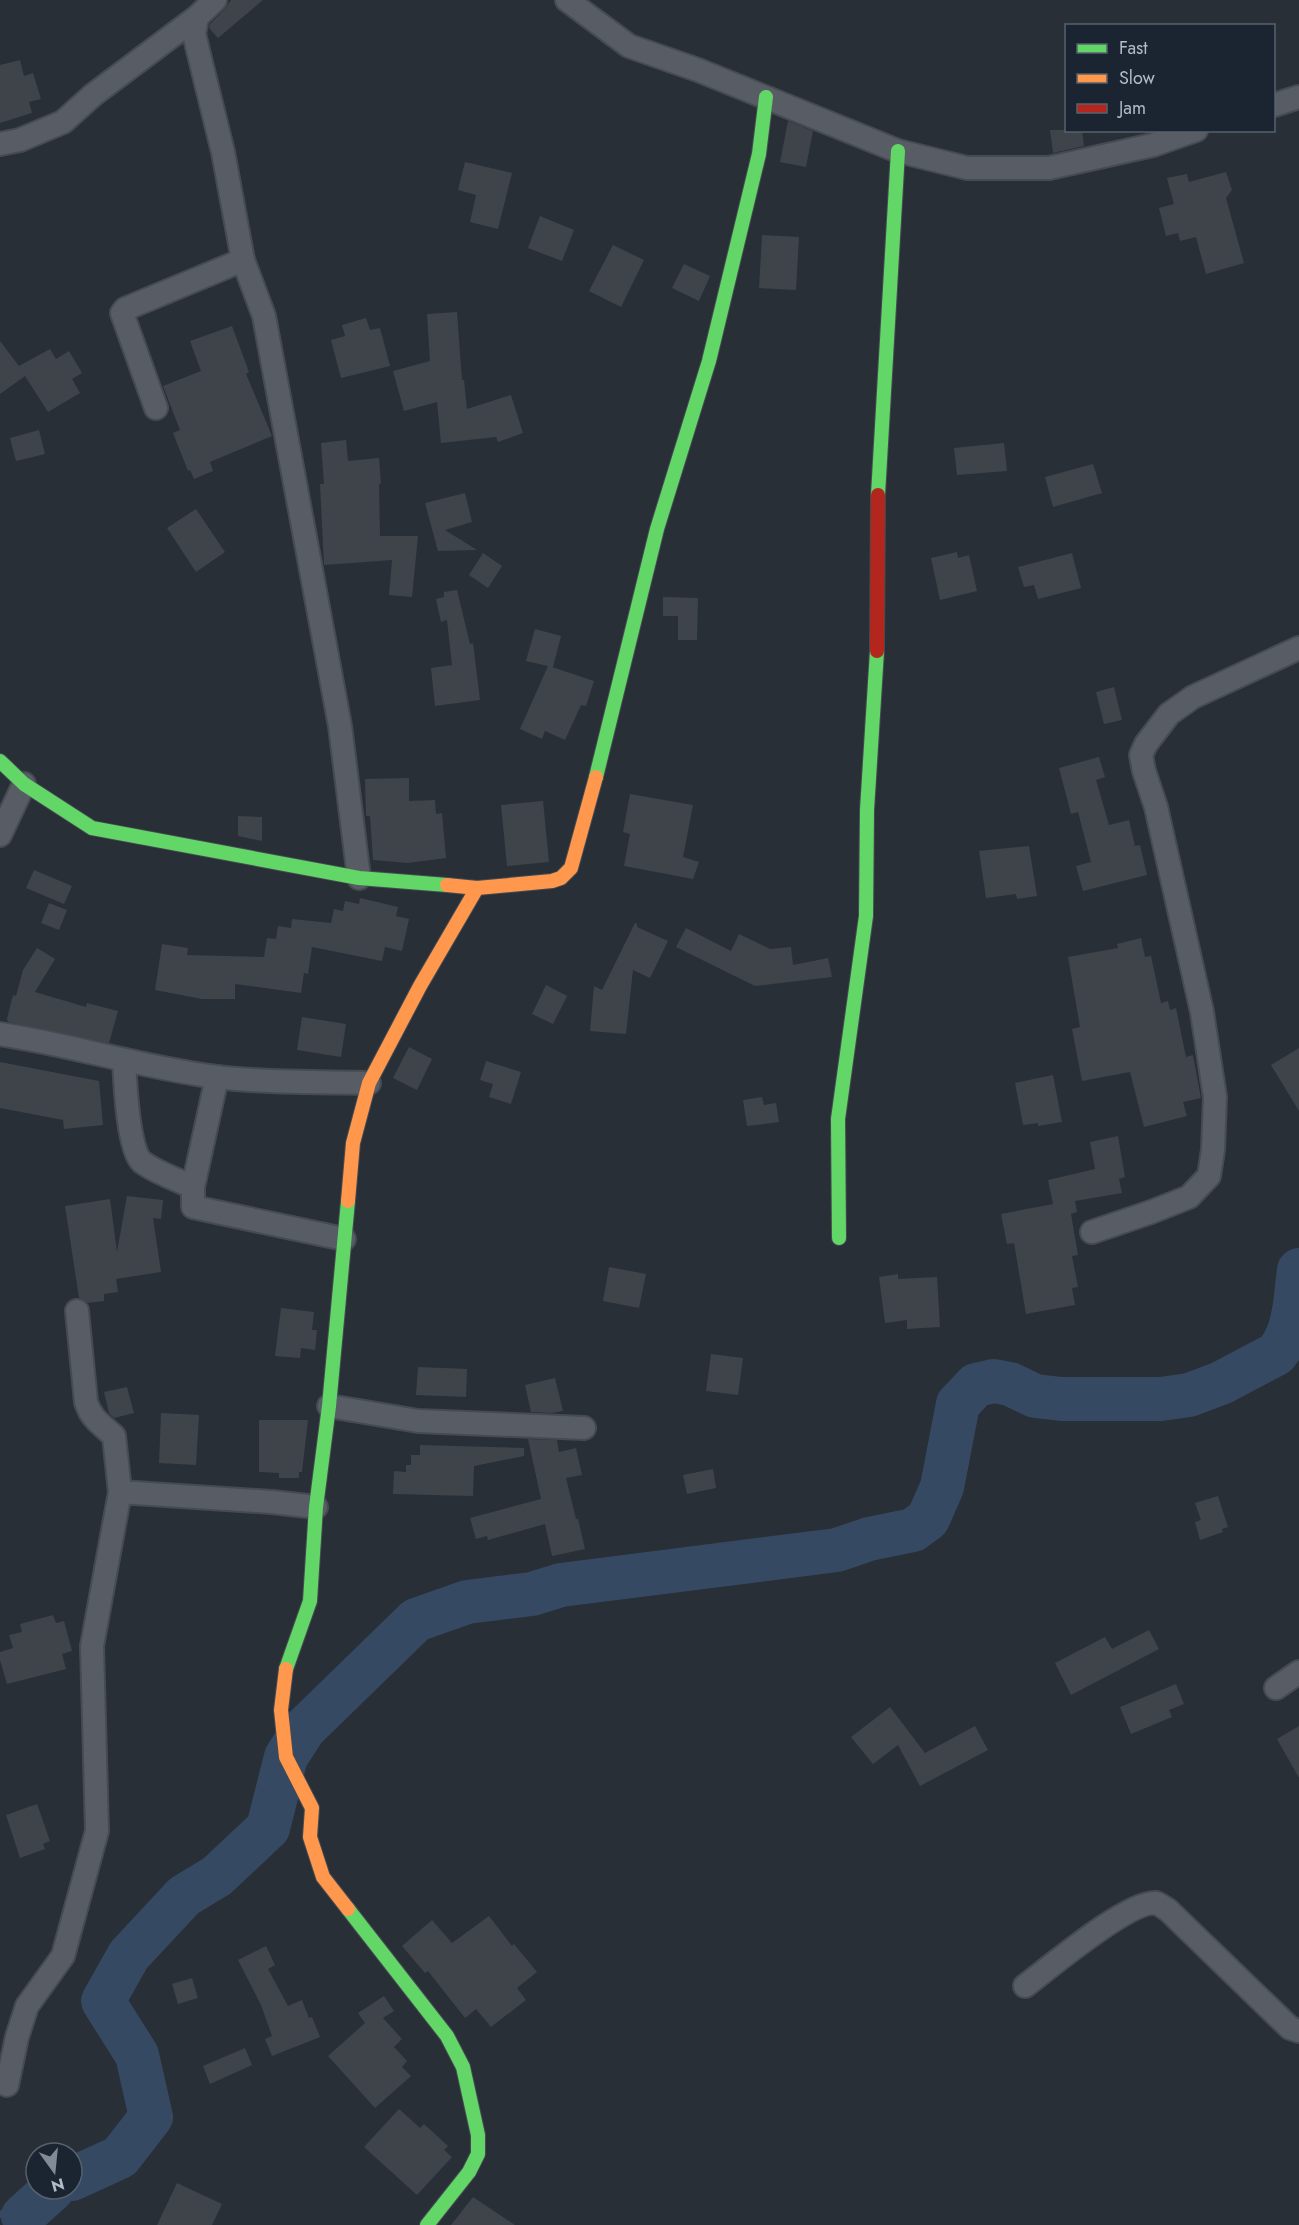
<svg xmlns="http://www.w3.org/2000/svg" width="1299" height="2225" font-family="Jost,sans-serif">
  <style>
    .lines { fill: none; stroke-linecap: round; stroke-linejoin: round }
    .stream { stroke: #364963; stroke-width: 8 }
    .river { stroke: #364963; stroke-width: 44 }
    .building { fill: #3f444b }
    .street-casing { stroke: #464b52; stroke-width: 26 }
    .fast-casing { stroke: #464b52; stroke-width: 16 }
    .slow-casing { stroke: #464b52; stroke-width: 16 }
    .jam-casing { stroke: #464b52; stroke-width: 16 }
    .street { stroke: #585d65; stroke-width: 22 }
    .fast { stroke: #63d668; stroke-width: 14 }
    .slow { stroke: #ff974d; stroke-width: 14 }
    .jam { stroke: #b3261e; stroke-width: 14 }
  </style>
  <rect width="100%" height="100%" fill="#282f37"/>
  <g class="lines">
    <polyline class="stream" points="0,2214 23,2216 25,2225"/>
    <g class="river">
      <path d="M72,2179L120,2157L151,2117L137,2055L103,2001L129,1955L184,1896L217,1876L268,1828L286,1757L304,1729L416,1620L467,1602L532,1594L561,1585L837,1550L869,1539L913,1530L928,1519L942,1487L958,1404L976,1385L994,1381L1010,1384L1035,1396L1062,1399H1161L1189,1395L1221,1383L1276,1354C1296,1331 1295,1298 1299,1270"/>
      <polyline points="23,2216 53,2189"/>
    </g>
  </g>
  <g class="building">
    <polygon points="231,0 263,0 218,38 209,28 210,24 224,10"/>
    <polygon points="20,60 24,76 33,73 41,99 29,102 32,113 0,123 0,65"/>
    <polygon points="788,121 813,131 806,167 780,162"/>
    <polygon points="1050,130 1082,130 1084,146 1053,153"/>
    <polygon points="465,162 512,173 498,229 470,222 476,195 458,190"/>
    <polygon points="1226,172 1232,190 1226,198 1244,263 1206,274 1196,237 1180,241 1178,233 1166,236 1159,208 1174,204 1167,178 1187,174 1189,182"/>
    <polygon points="540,216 574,230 562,261 528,248"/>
    <polygon points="762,235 799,237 796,290 759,288"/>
    <polygon points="613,245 644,260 621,307 589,291"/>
    <polygon points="684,264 710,276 699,301 672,288"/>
    <polygon points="457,312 462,380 464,380 467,409 511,395 523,433 498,442 496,437 441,443 437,402 404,411 393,371 430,361 427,314"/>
    <polygon points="366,318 370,330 380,328 390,366 341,378 331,340 345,336 342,325"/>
    <polygon points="232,326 249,372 246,374 272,436 210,462 213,471 194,479 190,470 188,471 173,433 180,430 163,386 201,371 190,341"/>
    <polygon points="0,341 22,370 19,366 50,349 56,359 69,351 82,373 72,379 80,393 48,412 25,376 0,394"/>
    <polygon points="39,430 45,454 16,461 10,438"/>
    <polygon points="346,440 348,461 379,458 381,484 379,484 380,536 418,536 412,597 389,595 392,560 324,565 320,484 324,484 321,443"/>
    <polygon points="1004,443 1007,471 957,475 954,448"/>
    <polygon points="1093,464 1102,493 1053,507 1045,477"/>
    <polygon points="465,493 472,522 445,530 477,550 438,551 425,503"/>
    <polygon points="196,509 225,552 196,572 167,528"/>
    <polygon points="957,552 958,558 969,555 977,591 940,600 931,558"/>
    <polygon points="483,553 502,566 488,588 469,575"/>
    <polygon points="1072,553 1081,588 1038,599 1034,585 1024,587 1018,567"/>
    <polygon points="457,590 470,644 473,643 480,700 435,706 431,668 452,665 447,620 441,622 436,599 444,597 444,592"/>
    <polygon points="663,597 698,598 697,640 678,640 678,616 663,616"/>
    <polygon points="535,629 561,636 553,667 552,667 594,681 586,706 581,705 565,740 545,731 542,739 520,729 548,666 526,661"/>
    <polygon points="1114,687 1122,720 1104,724 1096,692"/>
    <polygon points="1099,757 1105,777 1096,780 1109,825 1129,820 1135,846 1140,845 1147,875 1083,891 1076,866 1091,862 1078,812 1071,814 1059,768"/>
    <polygon points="409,778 409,801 435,800 436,814 442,813 446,858 408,863 373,860 370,816 366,816 365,779"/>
    <polygon points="630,794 693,805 683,857 699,862 693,879 624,866 630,834 623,832"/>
    <polygon points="543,801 549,862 507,866 501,805"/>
    <polygon points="238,816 262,817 262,841 238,836"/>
    <polygon points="1029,846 1037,896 1017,899 1016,894 986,898 979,851"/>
    <polygon points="34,870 72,886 64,904 26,888"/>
    <polygon points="360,898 398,907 396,916 409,919 402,951 385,947 382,961 312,947 308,974 304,973 301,993 235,984 235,999 202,999 155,990 162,944 188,948 187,955 264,957 267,938 276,939 278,926 291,928 292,919 331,923 334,909 343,911 345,901 359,904"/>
    <polygon points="49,903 67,910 59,930 41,923"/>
    <polygon points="635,923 637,924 637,927 668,941 650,978 633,970 626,1034 590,1031 594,986 602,990"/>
    <polygon points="686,928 731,951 739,934 770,949 791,947 793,965 828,958 832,977 755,986 676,947"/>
    <polygon points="1141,938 1145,957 1151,956 1161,1003 1168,1001 1170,1010 1176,1008 1186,1057 1193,1055 1201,1098 1183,1102 1187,1116 1144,1127 1130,1072 1082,1081 1072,1029 1080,1027 1068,957 1118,948 1117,944"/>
    <polygon points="37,948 55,959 35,992 86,1007 87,1003 118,1011 109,1043 8,1022 7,1019 13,995 16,996 23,970"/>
    <polygon points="546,985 567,996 553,1024 532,1014"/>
    <polygon points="302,1017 346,1024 341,1057 297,1050"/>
    <polygon points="409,1047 432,1059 417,1090 393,1078"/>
    <polygon points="1299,1048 1299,1111 1271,1065"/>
    <polygon points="486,1061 521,1072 511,1104 489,1097 493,1084 480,1080"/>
    <polygon points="0,1062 99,1081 103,1125 64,1129 63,1120 0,1108"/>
    <polygon points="1053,1075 1062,1122 1038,1126 1038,1123 1023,1125 1015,1083"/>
    <polygon points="762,1097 764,1105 776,1103 779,1122 747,1126 743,1100"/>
    <polygon points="1118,1136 1125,1177 1119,1179 1122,1193 1075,1201 1077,1212 1071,1214 1078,1255 1072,1256 1078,1287 1072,1288 1075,1305 1026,1314 1014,1243 1007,1244 1001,1214 1053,1204 1048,1180 1095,1169 1090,1142"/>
    <polygon points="127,1196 163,1200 161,1219 153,1218 161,1272 116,1279 118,1292 104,1294 104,1301 88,1303 79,1298 65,1206 110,1199 117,1252"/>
    <polygon points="609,1267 646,1274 639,1308 603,1301"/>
    <polygon points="898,1274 898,1279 937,1277 940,1327 907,1329 907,1320 885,1323 879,1277"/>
    <polygon points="281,1308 314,1312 312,1330 317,1330 315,1350 301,1348 300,1358 275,1356"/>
    <polygon points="711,1354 743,1358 738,1395 706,1391"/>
    <polygon points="418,1367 467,1369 466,1397 416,1395"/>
    <polygon points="555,1378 563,1411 552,1413 531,1412 525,1385"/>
    <polygon points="127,1387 134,1413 114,1418 109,1413 104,1392"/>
    <polygon points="161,1413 199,1415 196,1465 159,1463"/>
    <polygon points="259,1420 308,1420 302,1472 299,1472 299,1478 279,1478 279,1473 259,1472"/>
    <polygon points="528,1439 557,1440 559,1452 576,1448 582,1475 566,1478 576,1519 578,1519 585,1549 552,1556 545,1524 488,1540 487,1536 476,1539 470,1518 541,1499"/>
    <polygon points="420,1445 524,1448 524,1456 474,1466 473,1496 393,1494 394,1471 406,1472 406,1465 411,1465 411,1455 420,1455"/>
    <polygon points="713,1469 716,1488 687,1494 683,1475"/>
    <polygon points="1218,1496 1228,1527 1222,1529 1223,1532 1200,1540 1195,1522 1201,1520 1195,1503"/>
    <polygon points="53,1615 56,1623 64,1621 72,1651 62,1654 66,1669 7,1684 0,1660 0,1652 13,1648 9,1635 22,1632 20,1624"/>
    <polygon points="1149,1630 1159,1649 1071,1695 1055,1663 1105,1637 1112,1649"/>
    <polygon points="1176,1684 1184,1704 1169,1710 1172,1717 1131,1734 1120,1707"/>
    <polygon points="890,1707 925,1753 975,1726 988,1750 920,1786 898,1745 873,1764 851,1737"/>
    <polygon points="1299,1726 1299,1778 1277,1739"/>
    <polygon points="37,1804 50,1841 43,1844 45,1849 20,1858 6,1815"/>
    <polygon points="489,1916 512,1946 514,1944 537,1972 517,1988 526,2000 491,2027 476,2009 465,2018 428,1971 425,1973 402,1946 432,1920 452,1943"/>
    <polygon points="266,1946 275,1965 268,1969 288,2006 302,2000 309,2018 312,2017 320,2037 272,2056 265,2039 272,2036 261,2005 238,1960"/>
    <polygon points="192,1978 198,1998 178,2004 172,1984"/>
    <polygon points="384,1996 394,2011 383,2018 402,2039 394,2047 407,2061 402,2067 411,2076 375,2108 328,2056 365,2023 358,2013"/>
    <polygon points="245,2048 252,2065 210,2084 203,2066"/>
    <polygon points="399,2109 420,2128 424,2124 448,2146 444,2150 452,2157 417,2195 364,2147"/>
    <polygon points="177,2183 222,2204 212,2225 157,2225"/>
    <polygon points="473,2197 515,2225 451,2225"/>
  </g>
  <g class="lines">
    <defs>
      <g id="street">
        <polyline points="215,0 197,17 194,34 223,152 243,260 264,316 340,726 359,878"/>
        <polyline points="567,0 629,46 698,70 898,151 967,168 1049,168 1153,145 1196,130"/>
        <polyline points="1274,105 1299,97"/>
        <polyline points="0,144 20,140 63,122 93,95 197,17"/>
        <polyline points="156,408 122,313 125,309 243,260"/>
        <polyline points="0,835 24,784"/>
        <path d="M0,1034C73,1045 144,1068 217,1077C267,1083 319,1082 369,1083"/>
        <path d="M124,1060C125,1080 128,1151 142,1162C155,1172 178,1180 193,1187"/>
        <polyline points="217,1077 193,1187 193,1207 344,1239"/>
        <polyline points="1092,1232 1151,1212 1189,1197 1209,1176 1213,1150 1215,1097 1202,1012 1156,807 1144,771 1141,755 1146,744 1169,714 1193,697 1299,648"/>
        <path d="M77,1311L86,1402C91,1419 102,1425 114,1436L120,1492"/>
        <polyline points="329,1406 418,1421 584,1428"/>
        <polyline points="1276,1688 1299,1672"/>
        <path d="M1025,1986C1049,1968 1129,1900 1156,1903C1159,1904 1165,1908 1168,1910L1290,2028L1299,2031"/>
        <polyline points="7,2085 17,2037 27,2006 63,1956 97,1831 92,1646 120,1492 272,1502 316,1507"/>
      </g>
      <g id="fast">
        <polyline points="878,495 898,151"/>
        <polyline points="0,761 24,784 92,828 359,878 447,885"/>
        <polyline points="596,777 657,529 709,361 759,154 766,97"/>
        <polyline points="839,1238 838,1119 866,916 867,810 877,651"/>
        <polyline points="286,1669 310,1601 316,1507 329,1406 348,1201"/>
        <polyline points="348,1909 447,2036 463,2067 478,2135 478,2154 469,2172 427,2225"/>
      </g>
      <g id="slow">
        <polyline points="447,885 477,888 552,881 561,878 571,868 596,777"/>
        <polyline points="348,1201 353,1143 369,1083 420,986 477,888"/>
        <polyline points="286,1669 281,1710 286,1757 312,1808 310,1837 323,1877 348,1909"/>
      </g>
      <polyline id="jam" points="877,651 878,495"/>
    </defs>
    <use href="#street" class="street-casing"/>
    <use href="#fast" class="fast-casing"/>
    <use href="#slow" class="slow-casing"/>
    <use href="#jam" class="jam-casing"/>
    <use href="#street" class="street"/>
    <use href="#fast" class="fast"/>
    <use href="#slow" class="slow"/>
    <use href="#jam" class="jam"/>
  </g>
  <rect x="1065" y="24" width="210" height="108" fill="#1b2532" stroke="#57616e" stroke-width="1.5"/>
  <rect x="1077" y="44" width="30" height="9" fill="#63d668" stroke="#57616e" stroke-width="1.5"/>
  <text x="1119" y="54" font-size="18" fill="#b2bbc8">Fast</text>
  <rect x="1077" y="74" width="30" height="9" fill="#ff974d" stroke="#57616e" stroke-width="1.5"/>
  <text x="1119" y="84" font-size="18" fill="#b2bbc8">Slow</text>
  <rect x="1077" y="104" width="30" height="9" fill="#b3261e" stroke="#57616e" stroke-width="1.5"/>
  <text x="1119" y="114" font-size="18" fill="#b2bbc8">Jam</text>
  <g transform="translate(54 2171) rotate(165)"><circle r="28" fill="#1b2532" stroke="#57616e" stroke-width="1.5"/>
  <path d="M0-4.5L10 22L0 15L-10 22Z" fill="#828a95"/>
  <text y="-9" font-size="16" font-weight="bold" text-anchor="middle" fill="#b2bbc8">N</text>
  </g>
</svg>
